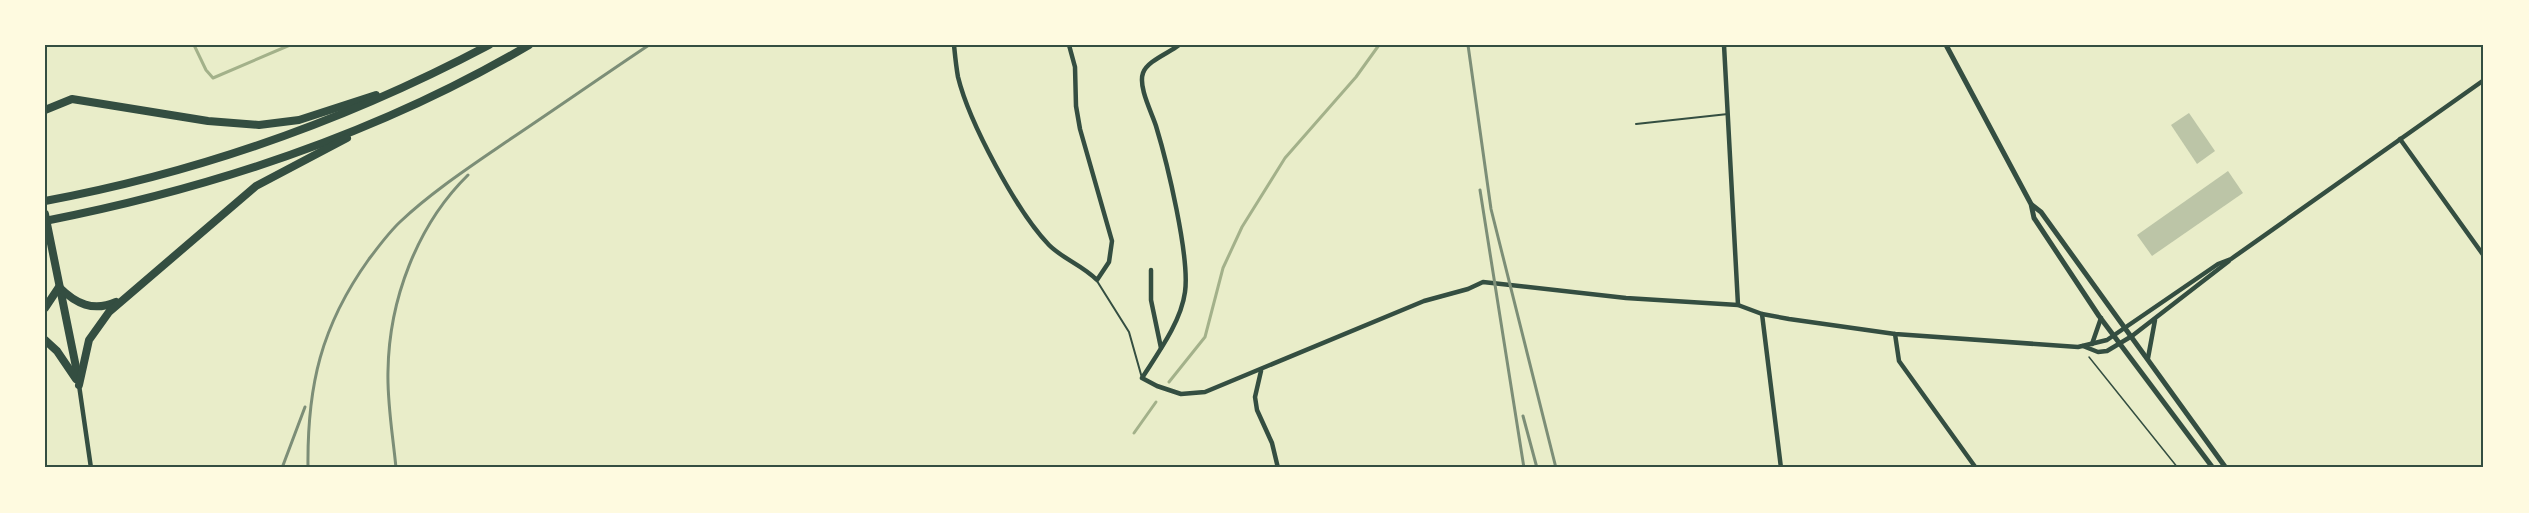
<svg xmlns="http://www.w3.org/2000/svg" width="2529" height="513" font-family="Inter,sans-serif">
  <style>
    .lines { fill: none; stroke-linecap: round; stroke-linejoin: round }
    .stream { stroke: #a3b18a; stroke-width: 3 }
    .building { fill: #bcc5a7 }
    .path { stroke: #344e41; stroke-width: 1.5 }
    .service { stroke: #344e41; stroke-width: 2 }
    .minor { stroke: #344e41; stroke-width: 4.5 }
    .tertiary { stroke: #344e41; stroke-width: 5 }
    .trunk { stroke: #344e41; stroke-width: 8 }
    .rail { stroke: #7c8e77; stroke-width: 3 }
    .neatline { fill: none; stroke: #344e41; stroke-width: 2 }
  </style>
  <rect width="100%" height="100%" fill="#e9edc9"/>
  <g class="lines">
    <g class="stream">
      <polyline points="194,45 206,70 213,78 290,45"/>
      <polyline points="1169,382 1205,337 1223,268 1242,227 1285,158 1356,77 1379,45"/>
      <polyline points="1134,433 1156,402"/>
    </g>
  </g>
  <g class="building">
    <polygon points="2189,113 2215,151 2197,164 2171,125"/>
    <polygon points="2228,171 2243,193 2152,256 2137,235"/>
  </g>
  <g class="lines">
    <polyline class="path" points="2089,357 2178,468"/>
    <g class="service">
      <polyline points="1636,124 1728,114"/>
      <polyline points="1097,281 1129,332 1142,378"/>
    </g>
    <g class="minor">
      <path d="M954,45C955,55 956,66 958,77C969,122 1017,212 1049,245C1063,259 1082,265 1097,280L1109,262L1112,241L1080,129L1076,106L1075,67L1069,45"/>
      <path d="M1179,45C1169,53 1147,61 1143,73C1138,87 1152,113 1156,126C1167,162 1190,257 1185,292C1181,322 1158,353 1142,378L1157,386L1181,394L1205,392L1424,301L1468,289L1483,282L1626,298L1738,305L1762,314L1789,319L1895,334L2078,347L2107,340L2218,264L2231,259L2484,80"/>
      <polyline points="1724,45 1738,305"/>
      <polyline points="2483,45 2484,46"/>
      <polyline points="2400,139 2484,256"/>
      <polyline points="1151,270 1151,300 1161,348"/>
      <polyline points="1762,314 1781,468"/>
      <polyline points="1895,334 1899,361 1976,468"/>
      <polyline points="2092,344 2101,318"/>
      <polyline points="2083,346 2098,352 2107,351 2132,336 2229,261"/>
      <polyline points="2148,358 2155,320"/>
      <polyline points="1261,371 1255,397 1257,410 1272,443 1278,468"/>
      <polyline points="79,385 91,468"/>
    </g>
    <g class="tertiary">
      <polyline points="1946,45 2031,204 2034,218 2099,316 2213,468"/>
      <polyline points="2032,205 2041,212 2226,468"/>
    </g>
    <g class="trunk">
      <polyline points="45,110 72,99 208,121 259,125 299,120 376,95"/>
      <path d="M45,201C201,172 349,119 489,45"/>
      <polyline points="45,214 78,377"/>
      <path d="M45,221C213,188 381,132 529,45"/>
      <path d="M45,308L59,287C76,304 93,312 116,302"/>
      <polyline points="45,340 57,351 76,379"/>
      <polyline points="79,385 89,340 109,312 256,186 347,138"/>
    </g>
    <g class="rail">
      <polyline points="1468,45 1491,209 1556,468"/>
      <polyline points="1480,190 1524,468"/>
      <polyline points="1523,416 1537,468"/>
      <polyline points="282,468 305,407"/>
      <path d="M308,468C307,386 321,326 369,259C379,246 389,232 401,221C433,191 470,167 506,142C554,110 601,77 649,45"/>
      <path d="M396,468C393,436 387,403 388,371C389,300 417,225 468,175"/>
    </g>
  </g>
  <rect width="2529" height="513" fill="none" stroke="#fefae0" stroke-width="93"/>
  <rect x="46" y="46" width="2436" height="420" class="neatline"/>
</svg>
